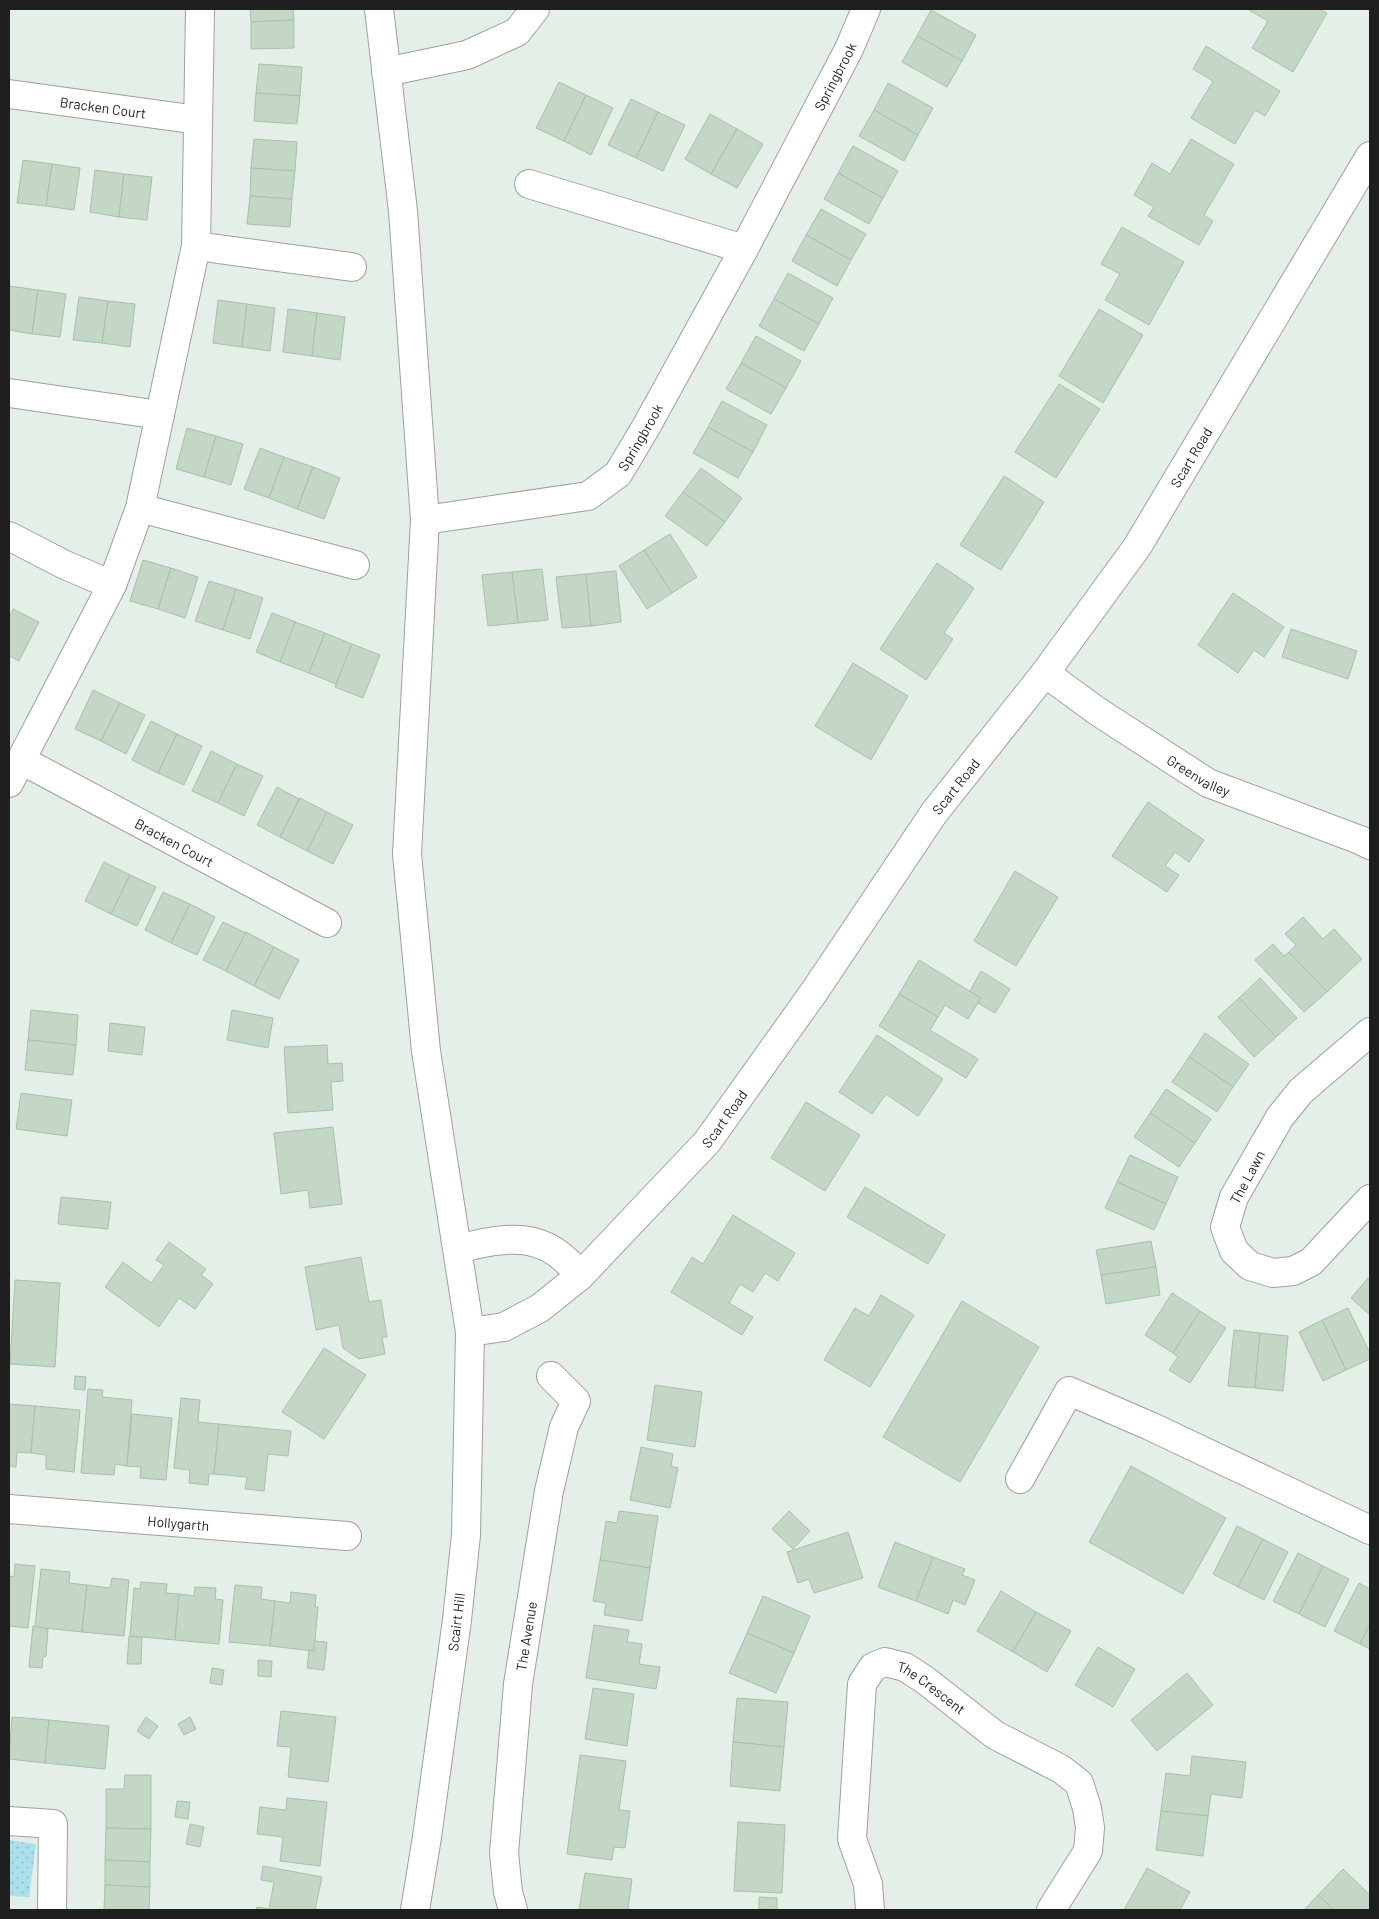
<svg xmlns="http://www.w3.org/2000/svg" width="1379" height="1919" font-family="Barlow,sans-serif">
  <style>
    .grass { fill: url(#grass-dots) }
    .building { fill: #c4d6c6; stroke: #a6c1a9 }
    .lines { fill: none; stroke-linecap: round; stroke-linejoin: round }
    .minor-casing { stroke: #9f9f9f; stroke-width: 30 }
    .tertiary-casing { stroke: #9f9f9f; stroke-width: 30 }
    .minor { stroke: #fff; stroke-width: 28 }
    .tertiary { stroke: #fff; stroke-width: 28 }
    .labels { text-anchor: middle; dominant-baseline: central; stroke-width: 4.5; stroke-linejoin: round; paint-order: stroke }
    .street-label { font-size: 14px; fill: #1e1e1e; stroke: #fff }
  </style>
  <defs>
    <pattern id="grass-dots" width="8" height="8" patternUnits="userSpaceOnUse" patternTransform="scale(1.25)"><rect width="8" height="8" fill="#aae0ea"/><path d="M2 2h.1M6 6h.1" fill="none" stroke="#92c0c8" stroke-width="1.8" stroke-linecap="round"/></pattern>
  </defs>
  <rect width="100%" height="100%" fill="#e4efe8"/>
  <polygon class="grass" points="9,1840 36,1844 29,1897 9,1896"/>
  <g class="building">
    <polygon points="250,9 293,9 294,20 251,22"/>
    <polygon points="1250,9 1319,9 1327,13 1293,72 1252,48 1268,21 1249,10"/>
    <polygon points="931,10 976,35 962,61 917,36"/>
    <polygon points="294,20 294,48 251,49 251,22"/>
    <polygon points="917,36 962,61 947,87 902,62"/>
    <polygon points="1206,46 1280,91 1265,116 1255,110 1235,144 1191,118 1213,81 1193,69"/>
    <polygon points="259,64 302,67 300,96 256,93"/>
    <polygon points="559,82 586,95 564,141 536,128"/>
    <polygon points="888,83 933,108 918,135 874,110"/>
    <polygon points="256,93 300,96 297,124 254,121"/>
    <polygon points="586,95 613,108 591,155 564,141"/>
    <polygon points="631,99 658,112 636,158 608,145"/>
    <polygon points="874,110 918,135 904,161 859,136"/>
    <polygon points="658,112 685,125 663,171 636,158"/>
    <polygon points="710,114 737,129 711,174 685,159"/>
    <polygon points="737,129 763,144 737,188 711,174"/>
    <polygon points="254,139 297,142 295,171 251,168"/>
    <polygon points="1191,139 1234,164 1204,215 1213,221 1199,245 1148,216 1154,207 1134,195 1152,163 1170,174"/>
    <polygon points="853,146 898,171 883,198 838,173"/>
    <polygon points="23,160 52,164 46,206 17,203"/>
    <polygon points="52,164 80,168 74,210 46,206"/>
    <polygon points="251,168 295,171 292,199 250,196"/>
    <polygon points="95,170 124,174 119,217 90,212"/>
    <polygon points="838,173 883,198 869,224 824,199"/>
    <polygon points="124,174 152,177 147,220 119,217"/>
    <polygon points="250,196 292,199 290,227 247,224"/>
    <polygon points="821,209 866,234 851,260 806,235"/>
    <polygon points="1122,227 1184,262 1149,325 1105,300 1120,274 1101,264"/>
    <polygon points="806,235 851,260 837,286 792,261"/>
    <polygon points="788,273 833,298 819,324 774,299"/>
    <polygon points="9,286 38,290 32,334 9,330"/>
    <polygon points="38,290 66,294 60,337 32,334"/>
    <polygon points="79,297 108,301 102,343 73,340"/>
    <polygon points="774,299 819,324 804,351 759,326"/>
    <polygon points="218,300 247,304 242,347 213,343"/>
    <polygon points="108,301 135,304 130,347 102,343"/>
    <polygon points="247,304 275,308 270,351 242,347"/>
    <polygon points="288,309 317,313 312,356 283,352"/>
    <polygon points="1099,309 1143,335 1103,403 1059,376"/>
    <polygon points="317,313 345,317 340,360 312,356"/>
    <polygon points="756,336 801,361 786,388 741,363"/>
    <polygon points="741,363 786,388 771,414 726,389"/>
    <polygon points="1059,384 1100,409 1056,478 1015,452"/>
    <polygon points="722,401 767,425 753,452 708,427"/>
    <polygon points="708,427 753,452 738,478 693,453"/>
    <polygon points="187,428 216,436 204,477 176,469"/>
    <polygon points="216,436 243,444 231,485 204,477"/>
    <polygon points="260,448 284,457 269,498 244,489"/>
    <polygon points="284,457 313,467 297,509 269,498"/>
    <polygon points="313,467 340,478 324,519 297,509"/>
    <polygon points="701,468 742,498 725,522 683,492"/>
    <polygon points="1004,476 1044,502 1001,570 960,545"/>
    <polygon points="683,492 725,522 707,546 665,516"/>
    <polygon points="670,534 697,577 672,593 644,550"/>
    <polygon points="644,550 672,593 647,609 619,566"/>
    <polygon points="143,560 171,568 158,609 130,601"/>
    <polygon points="937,563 974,588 944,633 953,639 926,680 880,649"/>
    <polygon points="171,568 198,577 185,618 158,609"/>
    <polygon points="542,569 548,620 518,623 512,572"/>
    <polygon points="616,571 621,622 591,626 586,574"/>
    <polygon points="512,572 518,623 488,626 482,575"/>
    <polygon points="586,574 591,626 562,628 556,577"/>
    <polygon points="209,581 236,589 223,630 195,621"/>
    <polygon points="236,589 263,598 250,639 223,630"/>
    <polygon points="1233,593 1284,627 1264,657 1254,650 1238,673 1198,645"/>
    <polygon points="13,609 39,622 19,661 9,656 9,618"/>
    <polygon points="272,613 296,622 280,662 256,652"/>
    <polygon points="295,622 325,633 309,673 280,662"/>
    <polygon points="1291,629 1357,651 1348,679 1282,657"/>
    <polygon points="325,633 352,644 336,684 309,673"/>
    <polygon points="352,644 380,655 363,698 335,687"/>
    <polygon points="853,663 908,696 871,760 815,726"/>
    <polygon points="93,690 120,703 101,741 75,729"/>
    <polygon points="120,703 145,715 126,754 101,741"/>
    <polygon points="151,721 177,734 158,773 132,760"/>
    <polygon points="177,734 202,746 184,785 158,773"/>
    <polygon points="211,751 237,764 218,803 192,791"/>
    <polygon points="237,764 263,776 244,816 218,803"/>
    <polygon points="277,787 299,799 280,837 257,825"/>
    <polygon points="300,798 327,812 307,851 280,837"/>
    <polygon points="1148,802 1204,840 1189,862 1175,852 1165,866 1179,875 1167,892 1112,856"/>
    <polygon points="327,812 353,825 333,864 307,851"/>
    <polygon points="104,862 130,875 111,914 85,901"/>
    <polygon points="1015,871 1058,897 1016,966 974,941"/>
    <polygon points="130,875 156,887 137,926 111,914"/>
    <polygon points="163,892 190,904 171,943 145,930"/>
    <polygon points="190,904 215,917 197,955 171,943"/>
    <polygon points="1303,917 1323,939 1334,929 1362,959 1327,992 1289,952 1296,945 1285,934"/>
    <polygon points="223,922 246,933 226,971 203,960"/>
    <polygon points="246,932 274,947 254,986 226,971"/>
    <polygon points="1273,944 1284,956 1289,952 1327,992 1304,1012 1255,960"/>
    <polygon points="274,947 299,960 279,999 254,986"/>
    <polygon points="919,960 981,998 968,1019 945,1005 938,1017 899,994"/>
    <polygon points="981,971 1010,989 995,1013 978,1003 981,998 970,991"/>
    <polygon points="1260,978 1297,1018 1276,1037 1239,998"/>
    <polygon points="899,994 938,1017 930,1030 978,1059 966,1078 879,1026"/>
    <polygon points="1239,998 1276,1037 1254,1057 1218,1017"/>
    <polygon points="31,1010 78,1015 76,1045 28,1040"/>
    <polygon points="232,1010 273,1018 268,1048 227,1040"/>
    <polygon points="110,1023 145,1027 142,1055 108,1051"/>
    <polygon points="1205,1033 1249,1064 1233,1087 1189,1057"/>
    <polygon points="877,1035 943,1079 918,1116 886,1094 872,1114 839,1092"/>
    <polygon points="28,1040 76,1045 73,1075 25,1070"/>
    <polygon points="327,1045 328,1064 342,1063 343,1081 331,1082 333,1110 288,1113 284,1047"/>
    <polygon points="1189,1057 1233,1087 1217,1112 1172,1082"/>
    <polygon points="1166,1089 1211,1119 1195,1143 1150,1113"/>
    <polygon points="21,1093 72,1100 67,1136 16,1129"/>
    <polygon points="806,1102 860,1135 825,1191 771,1158"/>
    <polygon points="1150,1113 1195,1143 1179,1167 1134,1137"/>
    <polygon points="333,1127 342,1204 310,1208 308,1190 281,1194 274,1133"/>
    <polygon points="1130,1155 1178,1177 1166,1204 1117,1182"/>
    <polygon points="1117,1182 1166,1204 1154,1230 1105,1208"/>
    <polygon points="865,1187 945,1235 928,1264 847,1217"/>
    <polygon points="61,1197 111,1202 108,1229 58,1224"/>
    <polygon points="733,1215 795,1253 778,1281 765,1273 753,1292 740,1284 729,1303 753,1317 742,1335 671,1292 692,1257 703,1264"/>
    <polygon points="1151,1241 1156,1267 1101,1275 1096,1250"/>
    <polygon points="169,1242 206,1269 201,1275 213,1284 195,1309 179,1298 159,1327 105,1287 123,1262 151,1283 164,1265 156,1260"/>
    <polygon points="361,1257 369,1302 381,1300 387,1337 382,1337 385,1354 359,1359 343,1348 339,1325 316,1330 305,1267"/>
    <polygon points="1156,1267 1160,1295 1106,1304 1101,1275"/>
    <polygon points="1368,1278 1370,1280 1370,1315 1351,1298"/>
    <polygon points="15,1280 60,1283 55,1367 10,1364"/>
    <polygon points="1172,1293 1200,1311 1173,1353 1145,1335"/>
    <polygon points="881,1295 914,1315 870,1387 824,1360 855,1308 869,1316"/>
    <polygon points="962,1301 1039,1347 960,1482 883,1437"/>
    <polygon points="1348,1308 1370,1353 1370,1359 1346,1370 1322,1320"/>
    <polygon points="1200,1311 1226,1328 1190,1383 1169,1370 1178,1357 1173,1353"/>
    <polygon points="1322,1320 1346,1370 1323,1381 1299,1332"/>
    <polygon points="1234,1330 1260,1333 1255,1388 1228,1386"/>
    <polygon points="1260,1333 1288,1336 1283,1391 1255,1388"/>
    <polygon points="324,1348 366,1375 324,1439 282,1412"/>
    <polygon points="75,1376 86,1377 85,1390 74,1389"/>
    <polygon points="655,1385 702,1392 695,1447 647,1440"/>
    <polygon points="88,1389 103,1390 102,1397 132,1400 127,1466 115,1464 114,1475 81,1473"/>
    <polygon points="181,1398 200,1400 198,1422 219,1424 214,1474 209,1474 208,1485 189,1483 190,1470 174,1468"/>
    <polygon points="9,1404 35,1406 31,1453 17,1452 16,1467 9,1466"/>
    <polygon points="35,1406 80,1410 74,1472 46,1469 46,1455 31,1453"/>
    <polygon points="132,1414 172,1418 166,1480 140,1478 141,1467 127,1466"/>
    <polygon points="219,1424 291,1431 288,1456 268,1454 264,1491 245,1489 247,1477 214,1474"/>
    <polygon points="641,1447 673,1454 671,1466 678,1468 670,1508 630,1500"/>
    <polygon points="1131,1466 1226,1518 1183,1594 1089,1542"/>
    <polygon points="619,1511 658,1516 650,1568 600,1560 606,1521 617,1523"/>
    <polygon points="789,1511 810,1531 793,1549 772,1529"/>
    <polygon points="1237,1526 1263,1539 1238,1587 1213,1574"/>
    <polygon points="848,1532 863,1578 814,1593 809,1579 798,1583 787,1552"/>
    <polygon points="1263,1539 1288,1552 1264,1600 1238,1587"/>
    <polygon points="895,1542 933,1557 916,1601 878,1587"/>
    <polygon points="1298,1553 1323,1566 1299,1614 1273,1601"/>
    <polygon points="933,1557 965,1569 962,1575 975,1580 965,1605 953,1600 948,1614 916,1601"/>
    <polygon points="600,1560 650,1568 642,1621 604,1615 606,1603 593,1601"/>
    <polygon points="15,1564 35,1566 28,1628 9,1626 9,1576 14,1577"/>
    <polygon points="1323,1566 1349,1579 1325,1627 1299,1614"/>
    <polygon points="41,1569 70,1572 69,1583 87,1585 82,1632 35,1627"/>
    <polygon points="112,1578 129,1580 124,1636 82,1632 87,1585 110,1588"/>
    <polygon points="141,1582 167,1584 166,1593 179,1594 175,1640 130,1636 134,1588 140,1589"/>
    <polygon points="1359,1583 1370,1589 1370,1624 1360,1644 1334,1631"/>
    <polygon points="235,1585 262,1587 261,1599 275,1601 270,1646 229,1642"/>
    <polygon points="195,1587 216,1588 215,1599 223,1600 219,1644 175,1640 179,1594 194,1596"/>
    <polygon points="1001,1591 1036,1612 1013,1652 977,1631"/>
    <polygon points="291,1592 316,1595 315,1607 318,1607 314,1651 270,1646 275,1601 290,1603"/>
    <polygon points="763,1596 810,1616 794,1653 747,1633"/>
    <polygon points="1036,1612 1071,1631 1047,1672 1013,1652"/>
    <polygon points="1370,1624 1370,1649 1360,1644"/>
    <polygon points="594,1625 629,1630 627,1642 642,1644 639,1664 660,1667 656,1689 586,1678"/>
    <polygon points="33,1626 48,1629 46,1656 43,1657 42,1668 29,1667"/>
    <polygon points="747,1633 794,1653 776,1693 729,1673"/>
    <polygon points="129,1636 142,1637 141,1664 127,1664"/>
    <polygon points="314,1641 327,1642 324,1670 307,1668 309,1650 314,1651"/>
    <polygon points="1098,1647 1135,1669 1113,1707 1075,1685"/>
    <polygon points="258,1660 272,1661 271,1677 258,1676"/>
    <polygon points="212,1668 224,1670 222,1685 210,1683"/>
    <polygon points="1187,1673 1213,1705 1157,1751 1131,1720"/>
    <polygon points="593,1688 634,1694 627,1746 585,1739"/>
    <polygon points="737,1698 788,1702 784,1747 733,1742"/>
    <polygon points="281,1711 336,1717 328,1782 288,1777 291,1747 277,1746"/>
    <polygon points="12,1717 49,1720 45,1763 9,1759"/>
    <polygon points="146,1717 158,1726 149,1739 137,1731"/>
    <polygon points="190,1717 196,1729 184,1735 178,1724"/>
    <polygon points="49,1720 109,1726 105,1769 45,1763"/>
    <polygon points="733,1742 784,1747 780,1791 730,1786"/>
    <polygon points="580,1755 626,1761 619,1810 630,1811 625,1848 614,1847 612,1860 567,1854"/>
    <polygon points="1192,1756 1246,1762 1242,1798 1211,1794 1208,1816 1161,1811 1166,1773 1190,1776"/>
    <polygon points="125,1775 151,1775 151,1829 106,1828 106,1789 124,1789"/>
    <polygon points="287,1798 327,1802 320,1866 280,1861 283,1837 257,1834 260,1807 286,1810"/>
    <polygon points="177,1801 190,1802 188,1819 175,1817"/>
    <polygon points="1161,1811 1208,1816 1203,1856 1156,1850"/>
    <polygon points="738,1822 785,1825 782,1893 734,1891"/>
    <polygon points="190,1824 204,1827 200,1847 186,1844"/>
    <polygon points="106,1828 151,1829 150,1862 105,1860"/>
    <polygon points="105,1860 150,1862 150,1887 105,1885"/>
    <polygon points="263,1866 322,1877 315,1910 256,1910 257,1907 269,1909 274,1882 261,1880"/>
    <polygon points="1147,1868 1190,1892 1180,1910 1124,1910"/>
    <polygon points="1343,1869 1370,1895 1370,1910 1334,1910 1318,1895"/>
    <polygon points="585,1873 632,1879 628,1910 579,1910"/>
    <polygon points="105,1885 150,1887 149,1910 104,1910"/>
    <polygon points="1318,1895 1334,1910 1304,1910"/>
    <polygon points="759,1897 777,1898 777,1910 759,1909"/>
  </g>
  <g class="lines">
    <defs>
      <g id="minor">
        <polyline points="386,72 467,55 517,32 535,9"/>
        <path id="s1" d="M9,94L198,120"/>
        <polyline points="529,184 744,249"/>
        <polyline points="196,246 352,267"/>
        <polyline points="9,393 160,415"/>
        <polyline points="140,508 355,565"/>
        <path id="s2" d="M425,520L588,496L618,474L646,427L744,249L849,49L866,9"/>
        <polyline points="9,536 65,565 112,585"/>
        <path id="s3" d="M1045,673L1097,711L1208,783L1360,840L1370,845"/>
        <path id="s4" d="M21,760L327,923"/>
        <polyline points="9,783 112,585 140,508 196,246 200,9"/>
        <polyline points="1370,1032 1301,1091 1280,1117 1234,1197 1225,1227 1234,1251 1250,1266 1273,1273 1293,1271 1311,1262 1370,1199"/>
        <polyline points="1020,1479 1069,1391 1150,1426 1370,1530"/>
        <path id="s5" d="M9,1509L347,1536"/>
        <polyline points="9,1821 53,1824 52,1910"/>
        <path id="s6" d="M513,1910L508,1892L504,1853L518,1684L549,1491L564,1427L576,1401L551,1376"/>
        <path id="s7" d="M870,1910L868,1884L852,1839L862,1684L873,1667L885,1662L905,1667L925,1680L995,1735L1061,1769L1079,1783L1087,1808L1090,1828L1088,1851L1051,1910"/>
      </g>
      <g id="tertiary">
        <polyline points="379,9 403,211 425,520 407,854 426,1051 470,1332 466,1535 457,1620 427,1837 415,1910"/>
        <path d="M458,1249C508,1236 546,1230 580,1276"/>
        <path id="s8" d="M470,1332L504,1327L540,1308L580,1276L707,1142L814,992L934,813L1045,673L1137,547L1370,156"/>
      </g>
    </defs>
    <use href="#minor" class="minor-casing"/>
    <use href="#tertiary" class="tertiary-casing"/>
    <use href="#minor" class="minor"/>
    <use href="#tertiary" class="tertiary"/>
  </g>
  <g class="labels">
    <g class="street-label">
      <text stroke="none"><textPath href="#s2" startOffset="655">Springbrook</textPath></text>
      <text stroke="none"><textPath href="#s1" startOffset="95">Bracken Court</textPath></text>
      <text stroke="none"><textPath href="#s2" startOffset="245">Springbrook</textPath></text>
      <text stroke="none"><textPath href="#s8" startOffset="1150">Scart Road</textPath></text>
      <text stroke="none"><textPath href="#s3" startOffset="185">Greenvalley</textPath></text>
      <text stroke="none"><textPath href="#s8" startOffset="745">Scart Road</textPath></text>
      <text stroke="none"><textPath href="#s4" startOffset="174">Bracken Court</textPath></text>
      <text stroke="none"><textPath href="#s8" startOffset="340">Scart Road</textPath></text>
      <text transform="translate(1247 1177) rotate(-62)">The Lawn</text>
      <text stroke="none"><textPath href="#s5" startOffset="170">Hollygarth</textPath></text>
      <text transform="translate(456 1622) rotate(-83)">Scairt Hill</text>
      <text stroke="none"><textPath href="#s6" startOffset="276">The Avenue</textPath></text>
      <text stroke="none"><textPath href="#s7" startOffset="316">The Crescent</textPath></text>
    </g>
  </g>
  <rect width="1379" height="1919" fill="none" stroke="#1e1e1e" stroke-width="20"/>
</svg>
